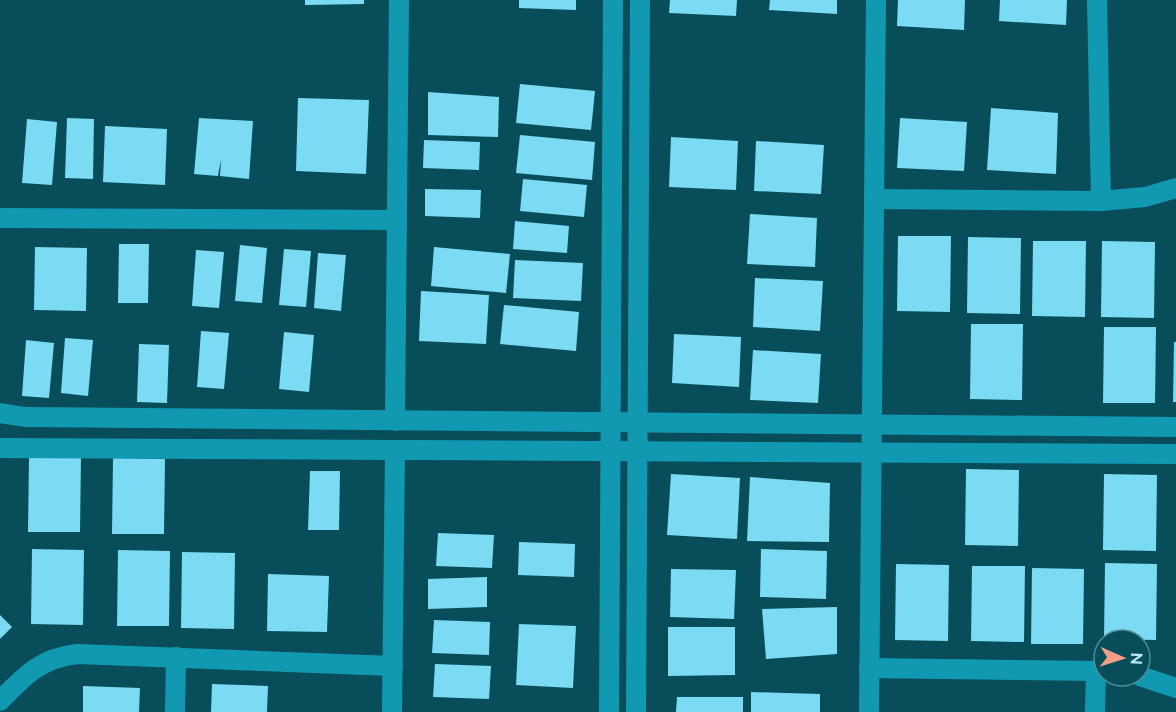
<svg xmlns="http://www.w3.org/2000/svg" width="1176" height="712" font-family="Raleway,sans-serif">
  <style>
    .building { fill: #7adbf2 }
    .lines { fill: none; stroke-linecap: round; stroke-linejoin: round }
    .minor { stroke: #1199b2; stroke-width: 20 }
  </style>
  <rect width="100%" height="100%" fill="#084d5a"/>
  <g class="building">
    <polygon points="305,0 364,0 364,4 305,5"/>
    <polygon points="519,0 576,0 576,10 519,8"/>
    <polygon points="670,0 737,0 736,16 669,13"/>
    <polygon points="770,0 837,0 837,14 769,10"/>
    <polygon points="898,0 965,0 964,30 897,26"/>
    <polygon points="1000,0 1067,0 1066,25 999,21"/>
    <polygon points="520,84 595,91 591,130 516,123"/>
    <polygon points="428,92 499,97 498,137 428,135"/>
    <polygon points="298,98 369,100 366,174 296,171"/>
    <polygon points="991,108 1058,113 1056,174 987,170"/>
    <polygon points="67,118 94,119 93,179 65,178"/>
    <polygon points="199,118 253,121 249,179 220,176 221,159 218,176 194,174"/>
    <polygon points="900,118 967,122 964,171 897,168"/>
    <polygon points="27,119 57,122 52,185 22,183"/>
    <polygon points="105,126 167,129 165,185 103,182"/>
    <polygon points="520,135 595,142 592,180 516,173"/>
    <polygon points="671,137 738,141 736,190 669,187"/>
    <polygon points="424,140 480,142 479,170 423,168"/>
    <polygon points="756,141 824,145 821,194 754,191"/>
    <polygon points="523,179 587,185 584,217 520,211"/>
    <polygon points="425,189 481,190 480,218 425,216"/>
    <polygon points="750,214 817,218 815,267 747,264"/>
    <polygon points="515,221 569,226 567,253 513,249"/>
    <polygon points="898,236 951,236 950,312 897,311"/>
    <polygon points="968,237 1021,238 1020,314 967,313"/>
    <polygon points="1033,241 1086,241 1085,317 1032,316"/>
    <polygon points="1102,241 1155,242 1154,318 1101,317"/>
    <polygon points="119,244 149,244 148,303 118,303"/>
    <polygon points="240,245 267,248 262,303 235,301"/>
    <polygon points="35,247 87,248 86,311 34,310"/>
    <polygon points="434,247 510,254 506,293 431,286"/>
    <polygon points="284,249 311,251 306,307 279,305"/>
    <polygon points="196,250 224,252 219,308 192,306"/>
    <polygon points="318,253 346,255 341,311 314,308"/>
    <polygon points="515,260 583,263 581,301 513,298"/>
    <polygon points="755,278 823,281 820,331 753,327"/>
    <polygon points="421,291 489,295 486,344 419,341"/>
    <polygon points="504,305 579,312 576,351 500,344"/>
    <polygon points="971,324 1023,324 1022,400 970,399"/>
    <polygon points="1104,327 1156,327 1155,403 1103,403"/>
    <polygon points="201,331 229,333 224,389 197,387"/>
    <polygon points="284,332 314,335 309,392 279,389"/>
    <polygon points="674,334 741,337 739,387 672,383"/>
    <polygon points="65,338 93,340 88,396 61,393"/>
    <polygon points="26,340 54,343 49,398 22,396"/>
    <polygon points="1174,342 1176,342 1176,402 1173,402"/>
    <polygon points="139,344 169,345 167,403 137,402"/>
    <polygon points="753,350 821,354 818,403 750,400"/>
    <polygon points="29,456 81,456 80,532 28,532"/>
    <polygon points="113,458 165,459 164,534 112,534"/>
    <polygon points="966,469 1019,470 1018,546 965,545"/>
    <polygon points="310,471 340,471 339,530 308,530"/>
    <polygon points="671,474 740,478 737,539 667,535"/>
    <polygon points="1104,474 1157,475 1156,551 1103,550"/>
    <polygon points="750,477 830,483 829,542 747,541"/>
    <polygon points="438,533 494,535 492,568 436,566"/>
    <polygon points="519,542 575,544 574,577 518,575"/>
    <polygon points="32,549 84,550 83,625 31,624"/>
    <polygon points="761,549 827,551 826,599 760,597"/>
    <polygon points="118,550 170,551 169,626 117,626"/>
    <polygon points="182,552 235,553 234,629 181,628"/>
    <polygon points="1105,563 1157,564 1156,640 1104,639"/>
    <polygon points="896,564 949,565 948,641 895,640"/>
    <polygon points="972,566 1025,566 1024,642 971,641"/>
    <polygon points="1032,568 1084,569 1083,644 1031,644"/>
    <polygon points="671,569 736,570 734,619 670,617"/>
    <polygon points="268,574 329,576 327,632 267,631"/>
    <polygon points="487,577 487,607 428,609 428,579"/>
    <polygon points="837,607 837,654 766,659 762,609"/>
    <polygon points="0,615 12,627 0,639"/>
    <polygon points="434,620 490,622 489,655 432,653"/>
    <polygon points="519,624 576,626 573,688 516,685"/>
    <polygon points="668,627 735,627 735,675 668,676"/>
    <polygon points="435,664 491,666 489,699 433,697"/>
    <polygon points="212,684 268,686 267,712 211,712"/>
    <polygon points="83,686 140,688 139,712 83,712"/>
    <polygon points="751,692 820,694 820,712 751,712"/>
    <polygon points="677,697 743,697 743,712 676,712"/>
  </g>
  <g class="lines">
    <g class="minor">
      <polyline points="1097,0 1101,201"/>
      <polyline points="874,199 1101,201 1145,197 1176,188"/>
      <polyline points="0,218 397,220"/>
      <polyline points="0,413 25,417 1176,427"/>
      <polyline points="395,421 399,0"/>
      <polyline points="0,448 1176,454"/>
      <polyline points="869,668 1104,671"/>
      <polyline points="1140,676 1176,688"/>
      <path d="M0,701C25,675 41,658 77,654L393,666"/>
      <polyline points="175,712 176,657"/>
      <polyline points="392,712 395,450"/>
      <polyline points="609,712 613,0"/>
      <polyline points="636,712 640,0"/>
      <polyline points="869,712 876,0"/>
      <polyline points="1095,712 1096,670"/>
    </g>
  </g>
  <g transform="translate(1122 658) rotate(93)"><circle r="28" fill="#084d5a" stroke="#4f8d9a" stroke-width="1.5"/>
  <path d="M0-4.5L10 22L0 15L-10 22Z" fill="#f49e88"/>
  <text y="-9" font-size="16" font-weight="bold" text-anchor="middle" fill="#baecf9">N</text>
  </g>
</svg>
